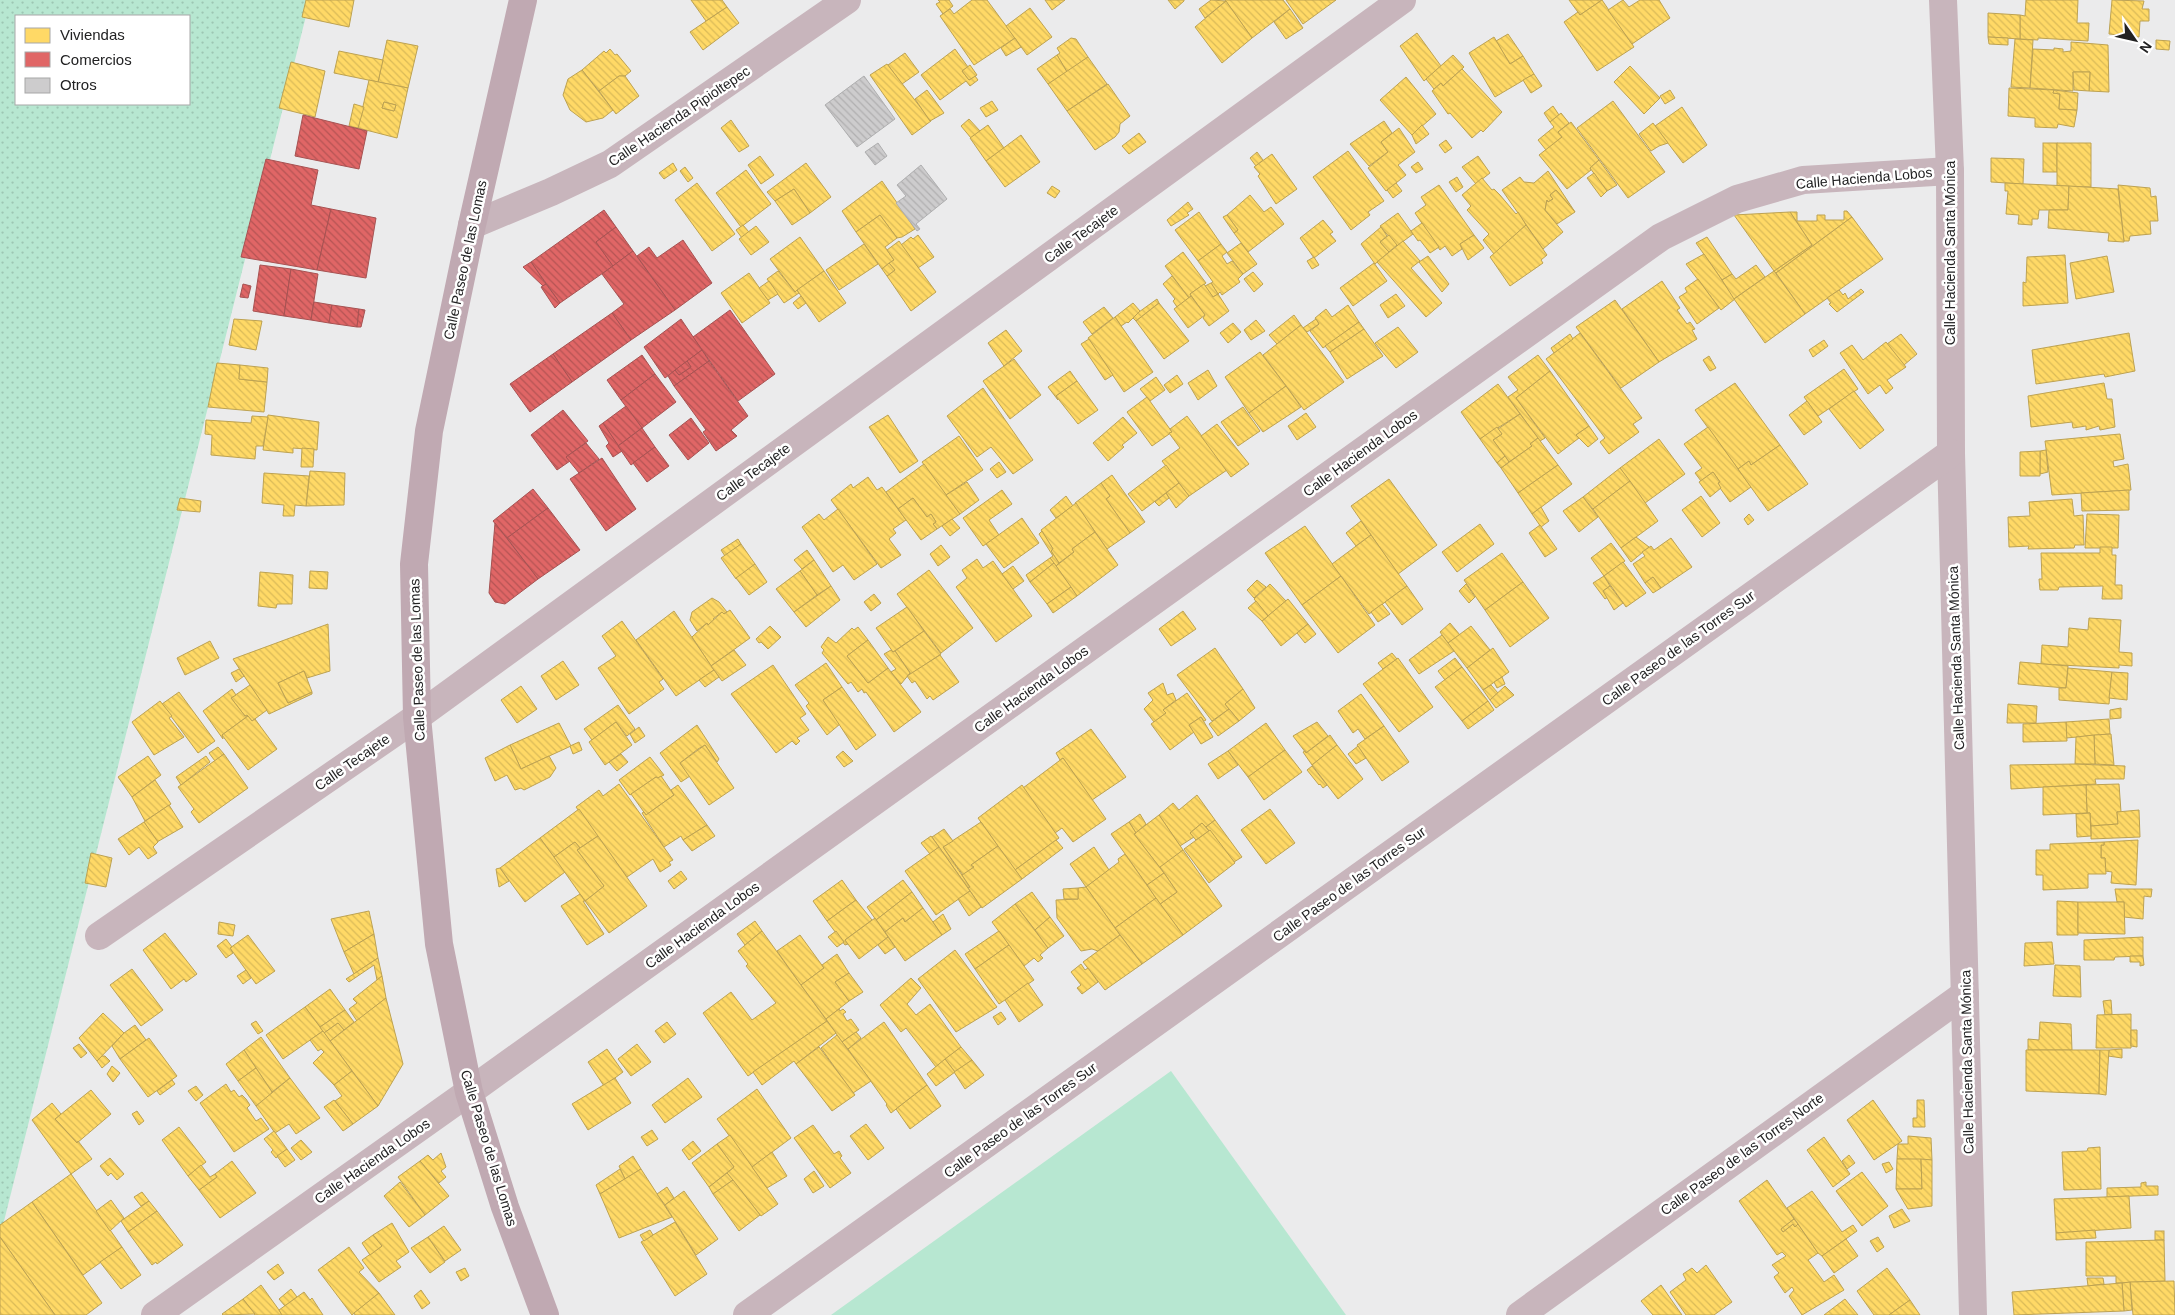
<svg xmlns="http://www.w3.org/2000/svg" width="2175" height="1315" font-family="Helvetica,sans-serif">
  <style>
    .grass { fill: url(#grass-dots); fill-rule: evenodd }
    .pitch { fill: #b7e7d1 }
    .homes { fill: url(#homes-back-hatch); stroke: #bda252; fill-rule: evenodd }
    .shops { fill: url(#shops-back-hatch); stroke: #a75252 }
    .building { fill: url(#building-back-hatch); stroke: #aeaeaf }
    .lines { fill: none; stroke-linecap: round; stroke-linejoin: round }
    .minor { stroke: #c8b5bc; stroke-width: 28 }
    .secondary { stroke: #c0a9b2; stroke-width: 28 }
    .labels { text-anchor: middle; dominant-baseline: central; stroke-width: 5; stroke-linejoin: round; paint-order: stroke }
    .street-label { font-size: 14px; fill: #222223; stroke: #fff }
  </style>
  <defs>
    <pattern id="grass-dots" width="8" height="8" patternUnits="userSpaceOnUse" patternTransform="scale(1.25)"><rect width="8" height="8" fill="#b7e7d1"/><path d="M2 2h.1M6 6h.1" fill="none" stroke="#9dc6b3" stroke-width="1.8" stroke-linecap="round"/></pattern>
    <pattern id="homes-back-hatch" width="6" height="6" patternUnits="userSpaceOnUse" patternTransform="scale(1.25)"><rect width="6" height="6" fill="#ffd966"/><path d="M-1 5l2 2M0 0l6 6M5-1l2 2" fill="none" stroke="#daba58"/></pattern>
    <pattern id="shops-back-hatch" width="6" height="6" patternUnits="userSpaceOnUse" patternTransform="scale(1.25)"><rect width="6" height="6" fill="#e06666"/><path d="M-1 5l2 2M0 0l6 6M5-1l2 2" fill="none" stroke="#b55454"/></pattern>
    <pattern id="building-back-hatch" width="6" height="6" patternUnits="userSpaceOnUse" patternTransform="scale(1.25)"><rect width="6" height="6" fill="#cdcccd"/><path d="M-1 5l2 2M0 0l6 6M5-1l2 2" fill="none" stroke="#b0afb0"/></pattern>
  </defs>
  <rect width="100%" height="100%" fill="#ebebec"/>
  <path class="grass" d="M0,0H310L0,1237ZM16,16H189V104H16Z"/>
  <polygon class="pitch" points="1171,1071 1346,1315 831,1315"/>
  <g class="homes">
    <polygon points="306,0 354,0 349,27 302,17"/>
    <polygon points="691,0 722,0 727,7 706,21"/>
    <polygon points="938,0 949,0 953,6 943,14 936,4 940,2"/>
    <polygon points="972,0 987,0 1015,38 974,65 940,16 950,9 954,14"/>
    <polygon points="1045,0 1065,0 1052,10"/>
    <polygon points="1168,0 1184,0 1184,1 1175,9"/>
    <polygon points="1211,0 1226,1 1205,18 1199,9"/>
    <polygon points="1225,0 1283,0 1290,9 1252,38"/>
    <polygon points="1286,0 1336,0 1303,24"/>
    <polygon points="1569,0 1602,0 1580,15"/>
    <polygon points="1602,0 1634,47 1597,71 1564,22 1578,12 1580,15"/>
    <polygon points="1623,0 1629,7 1640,0 1659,0 1670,18 1632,44 1608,10"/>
    <polygon points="2026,0 2078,0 2077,23 2089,23 2088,41 2038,38 2038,40 2020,39 2020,15 2025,16"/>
    <polygon points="2112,0 2144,1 2142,9 2149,9 2149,21 2140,21 2139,37 2109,34"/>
    <polygon points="1226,1 1252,38 1222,63 1195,27"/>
    <polygon points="727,7 739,23 703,50 690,32"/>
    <polygon points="1030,8 1052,37 1027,55 1006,26"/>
    <polygon points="1290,9 1303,28 1286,39 1274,22"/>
    <polygon points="1988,13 2020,15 2020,39 1988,37"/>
    <polygon points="1417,33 1441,66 1424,81 1400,46"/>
    <polygon points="1508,34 1523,56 1510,64 1496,41"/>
    <polygon points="1494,37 1510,64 1523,56 1534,74 1495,97 1469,53"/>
    <polygon points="1988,37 2008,38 2008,45 1989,44"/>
    <polygon points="1015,38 1021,47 1006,56 1001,48"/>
    <polygon points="1071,38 1076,39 1088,57 1067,72 1057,55 1060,53 1057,48"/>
    <polygon points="2015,39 2033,40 2030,88 2011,87"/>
    <polygon points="387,40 418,46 408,88 378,82"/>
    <polygon points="2156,40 2170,41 2169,50 2156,49"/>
    <polygon points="2071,42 2108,45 2109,92 2089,91 2090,72 2073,72 2073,91 2030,88 2033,49 2054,50 2054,48 2063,49 2063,52 2071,51"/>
    <polygon points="610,49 615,55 617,54 631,71 625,76 619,76 599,91 582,70 604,51 606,53"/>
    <polygon points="955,49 968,67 962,71 969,80 975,76 978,80 970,86 966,81 940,100 921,75"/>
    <polygon points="339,51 383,60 378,82 334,73"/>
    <polygon points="905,53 919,72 902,84 888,65"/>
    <polygon points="1057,55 1067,72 1048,84 1037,69"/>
    <polygon points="1453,55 1464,67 1443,86 1441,83 1434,89 1426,79"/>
    <polygon points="1088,57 1107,84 1067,111 1048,84"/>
    <polygon points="291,62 325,71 315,117 279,108"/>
    <polygon points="887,64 931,121 912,135 870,75"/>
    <polygon points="970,65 977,75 969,80 962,71"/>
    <polygon points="1630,66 1660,98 1644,114 1614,82"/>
    <polygon points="1462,69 1502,112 1483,132 1481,130 1472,138 1450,113 1448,114 1432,91 1441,83 1443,86"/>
    <polygon points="582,70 613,110 603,118 586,122 570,110 563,95 568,79"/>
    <polygon points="2073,72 2090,72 2089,91 2074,90"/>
    <polygon points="1534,74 1542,86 1531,93 1523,80"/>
    <polygon points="619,76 625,76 639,96 616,114 599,91"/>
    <polygon points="1406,77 1436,114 1412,135 1380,100"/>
    <path d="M369,80L408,88L397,138L358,128ZM384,102L396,105L394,111L382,108Z"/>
    <polygon points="1108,84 1130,116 1120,124 1119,132 1115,137 1095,150 1067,111"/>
    <polygon points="2009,88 2054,90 2053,93 2060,94 2059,109 2077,110 2074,127 2058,124 2057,128 2035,127 2035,118 2008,116"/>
    <polygon points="927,90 944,113 930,121 915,99"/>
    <polygon points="1670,90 1675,98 1665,104 1660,96"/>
    <polygon points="2054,90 2078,93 2077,110 2059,109 2060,94 2053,93"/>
    <polygon points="992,101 998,110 986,117 980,108"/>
    <polygon points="1613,101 1665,172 1628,198 1577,128"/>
    <polygon points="384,102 396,105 394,111 382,108"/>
    <polygon points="354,104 364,107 358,128 349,126"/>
    <polygon points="1553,106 1559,115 1550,122 1544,113"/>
    <polygon points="1682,107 1707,145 1683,163 1655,126"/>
    <polygon points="1561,113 1569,123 1558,132 1562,137 1546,150 1538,140 1554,127 1550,122"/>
    <polygon points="969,119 980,131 971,138 961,126"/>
    <polygon points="731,120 749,146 739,152 721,128"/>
    <polygon points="1384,121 1392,133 1381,142 1388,152 1369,166 1350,144"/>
    <polygon points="1571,122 1599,160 1590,168 1591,170 1567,189 1539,155 1562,137 1558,132"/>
    <polygon points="1653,123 1668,143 1659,146 1651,151 1639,134"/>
    <polygon points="988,125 1004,148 986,161 970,138"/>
    <polygon points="1422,125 1429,134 1416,144 1412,135"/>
    <polygon points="1399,128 1415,152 1398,165 1406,175 1386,191 1368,168 1388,152 1381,142"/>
    <polygon points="1139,133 1146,142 1129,154 1122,146"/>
    <polygon points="1021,135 1040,162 1005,187 986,161"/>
    <polygon points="1446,140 1452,148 1445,153 1439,145"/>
    <rect x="2043" y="143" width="14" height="29"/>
    <polygon points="2057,143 2091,143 2091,187 2057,186"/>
    <polygon points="1348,151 1384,201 1368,212 1370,215 1351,230 1313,177"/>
    <polygon points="1257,152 1263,160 1256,166 1250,158"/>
    <polygon points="1272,154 1297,189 1276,204 1258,176 1260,174 1254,167"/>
    <polygon points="760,156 774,175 761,184 748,165"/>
    <polygon points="1478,156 1490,173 1476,184 1462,167"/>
    <polygon points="1991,158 2024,159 2023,184 1991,182"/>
    <polygon points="1599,160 1617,185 1607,191 1590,168"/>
    <polygon points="1418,162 1423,169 1416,173 1411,167"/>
    <polygon points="673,163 677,170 664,179 659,173"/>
    <polygon points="806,163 831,197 810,213 794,189 775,201 767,192"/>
    <polygon points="685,167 693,178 688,182 680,171"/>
    <polygon points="746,170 771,204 741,227 716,193"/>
    <polygon points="1548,171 1575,212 1556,190 1550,195 1553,199 1548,202 1547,200 1545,210 1563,232 1543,249 1502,190 1520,177 1524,182 1534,183"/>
    <polygon points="1594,173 1607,191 1601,197 1587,178"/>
    <polygon points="1457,177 1463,187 1456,192 1449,182"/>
    <polygon points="1482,178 1492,190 1494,189 1500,195 1516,214 1518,212 1526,225 1494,254 1483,240 1489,234 1467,210 1471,206 1462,195"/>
    <polygon points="882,181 915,229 902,237 897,238 880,215 856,232 842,211"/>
    <polygon points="697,183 735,234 712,251 675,200"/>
    <polygon points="1396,183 1402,191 1393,198 1387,190"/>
    <polygon points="2005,183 2069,186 2068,210 2039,210 2038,219 2032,219 2032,225 2018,224 2019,215 2006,214 2008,191 2005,191"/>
    <polygon points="1439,185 1474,235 1460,244 1462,249 1452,256 1445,246 1440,250 1415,213 1426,205 1421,197"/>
    <polygon points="2118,185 2150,188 2151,197 2156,196 2158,221 2150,221 2151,234 2130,236 2129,241 2124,241"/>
    <polygon points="1052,186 1060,191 1055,198 1047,193"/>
    <polygon points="2069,186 2118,189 2124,242 2108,241 2109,233 2048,228 2049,210 2068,210"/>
    <polygon points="794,189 810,213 792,225 775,201"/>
    <polygon points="1556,190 1575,212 1557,224 1545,210 1547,200 1548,202 1553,199 1550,195"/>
    <polygon points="1250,195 1264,212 1271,207 1284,224 1248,252 1234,233 1238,230 1227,215"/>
    <polygon points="1188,202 1193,209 1187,213 1189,215 1171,226 1167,220"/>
    <polygon points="1844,211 1847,211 1852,217 1776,273 1774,271 1812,245 1790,212 1797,212 1797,221 1817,221 1817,215 1825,215 1825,220 1844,220"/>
    <polygon points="1199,212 1221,244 1198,261 1175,230"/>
    <polygon points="1790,212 1812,245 1774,271 1734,215"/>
    <polygon points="1398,213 1413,234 1397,246 1380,226"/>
    <polygon points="880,215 897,238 885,247 894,260 882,269 856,232"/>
    <polygon points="1227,215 1238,230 1234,233 1223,217"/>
    <polygon points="1852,217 1883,259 1805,314 1776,273"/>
    <polygon points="1323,220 1333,232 1330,234 1336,241 1314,258 1300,238"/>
    <polygon points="1422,223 1439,247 1430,253 1420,240 1418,241 1411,231"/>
    <polygon points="743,225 749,232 742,238 736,230"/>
    <polygon points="1526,225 1547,255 1541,260 1543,263 1510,286 1490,257"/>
    <polygon points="756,226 769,242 751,255 739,239"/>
    <polygon points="1381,227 1387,236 1380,242 1389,252 1375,264 1361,244"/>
    <polygon points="918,235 934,257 918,268 901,245 911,237 913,239"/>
    <polygon points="1389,235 1397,245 1389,252 1380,242"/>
    <polygon points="1474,235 1484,248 1468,260 1460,244"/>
    <polygon points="800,237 824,271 795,292 770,259"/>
    <polygon points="1707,237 1732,274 1722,280 1696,243"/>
    <polygon points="899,241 936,292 911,311 887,276 895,270 889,263 894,260 887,250"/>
    <polygon points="1403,241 1420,261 1411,268 1442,303 1426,317 1377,262"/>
    <polygon points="1241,243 1257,264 1243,274 1227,253"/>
    <polygon points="864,244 878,264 839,290 826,270"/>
    <polygon points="1221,244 1227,252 1222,256 1227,264 1232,261 1243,274 1238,279 1240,282 1222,295 1220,292 1218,294 1211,283 1213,282 1198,261"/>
    <polygon points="1183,252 1206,283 1190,294 1191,296 1189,298 1165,266"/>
    <polygon points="1704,254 1735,299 1721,310 1686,264"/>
    <polygon points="2065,255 2068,303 2023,306 2023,282 2026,283 2027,257"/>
    <polygon points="1428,256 1449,284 1442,292 1419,262"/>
    <polygon points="2107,256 2114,292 2076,299 2070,263"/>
    <polygon points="1314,257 1319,265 1312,269 1307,261"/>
    <polygon points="889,263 895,270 887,276 882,269"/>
    <polygon points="1374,263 1387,281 1353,306 1340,288"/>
    <polygon points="1756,265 1765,277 1734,299 1722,280 1732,274 1736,279"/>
    <polygon points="778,271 795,292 797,290 799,293 784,303 767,279"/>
    <polygon points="824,271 846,303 819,322 797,290"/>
    <polygon points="1774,271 1805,314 1765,343 1734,299"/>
    <polygon points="1253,272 1263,284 1254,292 1244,279"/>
    <polygon points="749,273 770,303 742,323 721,293"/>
    <polygon points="1172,276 1189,298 1177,307 1173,301 1175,299 1163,284"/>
    <polygon points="1698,279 1719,308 1697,324 1679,297 1687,292 1685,288"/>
    <polygon points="769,281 778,294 768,300 759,288"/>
    <polygon points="1662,281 1680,308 1677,310 1687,324 1690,322 1695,329 1692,330 1697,339 1659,362 1622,309"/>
    <polygon points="1211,283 1218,294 1213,297 1205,286"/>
    <polygon points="1204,284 1213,297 1218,294 1229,311 1209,326 1203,318 1205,315 1190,294"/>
    <polygon points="1861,289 1864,292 1837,312 1829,304 1831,303 1827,298 1839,290 1843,295 1845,293 1848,299"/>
    <polygon points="1396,294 1405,306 1388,318 1380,305"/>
    <polygon points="801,296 806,303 798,309 793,303"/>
    <polygon points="1191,296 1205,315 1188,328 1174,309"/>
    <polygon points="1157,299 1159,303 1136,321 1132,317"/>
    <polygon points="1615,300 1659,362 1621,388 1576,327"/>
    <polygon points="1133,303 1140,311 1128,323 1127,322 1121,326 1115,317"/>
    <polygon points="1159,303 1189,341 1164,359 1136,321"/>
    <polygon points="1348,305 1359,322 1323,348 1310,331 1319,324 1315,318 1326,309 1332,317"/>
    <polygon points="1104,307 1113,318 1092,334 1083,322"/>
    <polygon points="1294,315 1301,325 1277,344 1269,335"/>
    <polygon points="1115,317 1153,372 1124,392 1088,338"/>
    <polygon points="234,319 262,321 256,350 229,345"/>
    <polygon points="1316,319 1319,324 1307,332 1303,328"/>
    <polygon points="1256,320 1265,331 1251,340 1244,330"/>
    <polygon points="1359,322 1364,329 1330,352 1325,346"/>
    <polygon points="1233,323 1241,332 1228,343 1220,333"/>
    <polygon points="1301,325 1344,382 1304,410 1263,355"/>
    <polygon points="1398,327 1418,352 1396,368 1375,343"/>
    <polygon points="1364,329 1383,356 1347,379 1330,352"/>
    <polygon points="1006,330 1022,351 1004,366 988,343"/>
    <polygon points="1580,333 1642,418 1633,424 1639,432 1609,454 1600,442 1605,438 1546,359"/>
    <polygon points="2129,333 2135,371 2105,377 2104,374 2036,384 2032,350"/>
    <polygon points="1570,334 1573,339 1554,353 1551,348"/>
    <polygon points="1901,334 1917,354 1904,365 1887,344"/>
    <polygon points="1089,339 1113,375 1105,380 1081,344"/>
    <polygon points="1824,340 1828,346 1813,357 1809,350"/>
    <polygon points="1886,342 1906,367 1887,380 1893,388 1886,394 1880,385 1868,394 1840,353 1852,345 1863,360"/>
    <polygon points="1260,352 1286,386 1249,413 1225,377"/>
    <polygon points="1538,355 1550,371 1516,398 1545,438 1540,441 1508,397 1518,390 1508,377"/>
    <polygon points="1709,356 1716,368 1710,371 1703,360"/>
    <polygon points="1014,359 1041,395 1010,419 983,381"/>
    <polygon points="217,363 240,365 239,379 267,382 264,412 208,407"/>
    <polygon points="240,365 268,368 267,382 239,379"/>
    <polygon points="1844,369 1858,389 1818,416 1804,397"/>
    <polygon points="1208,370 1217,386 1198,400 1188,383"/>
    <polygon points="1070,371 1077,381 1056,396 1058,400 1048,387"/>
    <polygon points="1550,371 1589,426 1576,435 1579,438 1558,454 1516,398"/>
    <polygon points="1177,375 1183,384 1170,393 1164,385"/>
    <polygon points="1156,377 1165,390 1150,401 1140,389"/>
    <polygon points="1077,381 1098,410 1078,424 1056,396"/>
    <polygon points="1735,383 1780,445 1751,465 1749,461 1738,469 1695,410"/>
    <polygon points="2104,383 2107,399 2112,399 2115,427 2100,430 2099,426 2086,430 2086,426 2073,428 2072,422 2031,427 2028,396"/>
    <polygon points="1498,384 1520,414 1480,439 1461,412"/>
    <polygon points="1286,386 1301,407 1263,432 1249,413"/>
    <polygon points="983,388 1033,460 1013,474 991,447 977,457 947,416"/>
    <polygon points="1854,391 1884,430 1860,449 1829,409"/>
    <polygon points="1147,397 1172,432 1152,446 1127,412"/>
    <polygon points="1807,401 1822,422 1804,435 1789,415"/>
    <polygon points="1243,407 1260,431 1238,446 1221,422"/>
    <polygon points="1306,413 1316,427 1297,440 1288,426"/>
    <polygon points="1520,414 1538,438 1530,444 1532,446 1509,462 1493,440 1502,434 1498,429"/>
    <polygon points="268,415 319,422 317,450 293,448 293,453 263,450"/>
    <polygon points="888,415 918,461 900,473 869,427"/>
    <polygon points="252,416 268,417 263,446 256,446 255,459 211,455 212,435 205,434 206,420 251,423"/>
    <polygon points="1187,416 1227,470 1189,496 1162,461 1180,448 1169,433 1172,432 1170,429"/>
    <polygon points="1123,417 1137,433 1122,445 1124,447 1108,461 1093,443"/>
    <polygon points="1217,424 1249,464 1231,477 1201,436"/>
    <polygon points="1589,426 1598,439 1588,447 1576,435"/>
    <polygon points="1497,427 1502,434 1493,440 1505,456 1497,463 1480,439"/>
    <polygon points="1708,427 1751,487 1730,502 1720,488 1718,483 1720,482 1713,472 1701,481 1695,473 1702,468 1684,444"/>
    <polygon points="2120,434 2124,459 2113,461 2114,467 2128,464 2131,490 2052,495 2045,441"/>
    <polygon points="959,436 983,470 946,495 922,462"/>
    <polygon points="1538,438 1558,465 1518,493 1501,468 1532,446 1530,444"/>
    <polygon points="1659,439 1685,474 1645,503 1620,468"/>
    <polygon points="1780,445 1808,484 1768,511 1738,469 1749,461 1751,465"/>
    <polygon points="302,448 314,449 313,467 301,467"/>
    <polygon points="2046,450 2048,472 2040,474 2040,451"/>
    <polygon points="2040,451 2040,476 2020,476 2020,452"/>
    <polygon points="1505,456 1509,462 1501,468 1497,463"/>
    <polygon points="999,462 1006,472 997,478 990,469"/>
    <polygon points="924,464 960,514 937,529 933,524 936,522 931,514 927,517 913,498 898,509 886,492"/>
    <polygon points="1166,465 1179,483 1142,511 1128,494"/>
    <polygon points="1558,465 1572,484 1532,514 1518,493"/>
    <polygon points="1620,468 1630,481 1593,509 1583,497"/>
    <polygon points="310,471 345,473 344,505 306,506"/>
    <polygon points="1713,472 1720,482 1718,483 1721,488 1710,497 1699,482"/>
    <polygon points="264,473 309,476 306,506 295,505 294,516 283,516 284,505 262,503"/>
    <polygon points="1112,475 1145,522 1130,533 1106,499 1110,496 1101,483"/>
    <polygon points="868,477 877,490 882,487 906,520 893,529 896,533 889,539 901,555 881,568 831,500 851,484 853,488"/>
    <polygon points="1389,479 1437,545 1398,574 1351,506"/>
    <polygon points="1630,481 1658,521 1621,548 1593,509"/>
    <polygon points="967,482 979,500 960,514 946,495"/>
    <polygon points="1101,483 1110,496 1106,499 1130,533 1107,549 1075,503"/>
    <polygon points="1179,483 1189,496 1176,508 1166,493"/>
    <polygon points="1002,490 1012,504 989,520 999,535 983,546 963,518"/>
    <polygon points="2129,490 2129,510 2082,511 2081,493"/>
    <polygon points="1166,493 1169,498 1159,506 1155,502"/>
    <polygon points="1066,496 1073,506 1056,518 1050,510"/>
    <polygon points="1701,496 1720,523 1702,537 1682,510"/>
    <polygon points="1583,497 1598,517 1579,532 1563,511"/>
    <polygon points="180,498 201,501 200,512 177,510"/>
    <polygon points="913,498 927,517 931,514 936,522 933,524 937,529 921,540 898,509"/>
    <polygon points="2072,499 2074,516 2083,515 2084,545 2075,545 2074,548 2028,549 2029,546 2009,547 2008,517 2030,516 2029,502"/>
    <polygon points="1076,503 1095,532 1072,549 1074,552 1059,563 1051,551 1053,549 1041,530"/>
    <polygon points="1541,507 1549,521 1541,527 1532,514"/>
    <polygon points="838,509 877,564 854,580 843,565 833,572 802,527 819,514 824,520"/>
    <polygon points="1749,514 1754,520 1748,525 1744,519"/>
    <polygon points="2087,514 2119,515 2118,548 2085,548"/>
    <polygon points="1022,518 1039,543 1004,568 986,544"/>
    <polygon points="952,519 960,528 950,536 942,526"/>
    <polygon points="1361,521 1371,535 1356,546 1346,533"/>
    <polygon points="1480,524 1494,544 1457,572 1442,552"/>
    <polygon points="1540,525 1557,549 1545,557 1529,533"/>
    <polygon points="1305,526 1341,576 1302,605 1265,553"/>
    <polygon points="1042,531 1053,549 1051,551 1059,563 1056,566 1050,558 1053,556 1039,534"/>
    <polygon points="1095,532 1118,565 1077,596 1056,566 1074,552 1072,549"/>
    <polygon points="1371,535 1407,586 1369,614 1332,564"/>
    <polygon points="1636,537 1649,547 1631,562 1621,548"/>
    <polygon points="1671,538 1692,567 1661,588 1653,577 1645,583 1633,564 1645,556 1642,552 1651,546 1654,550"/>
    <polygon points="738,539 741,544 725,556 721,550"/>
    <polygon points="1611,543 1625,561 1604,576 1591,558"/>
    <polygon points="741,544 755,564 736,579 721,558"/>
    <polygon points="941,545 950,557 938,566 930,554"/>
    <polygon points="2100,547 2112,547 2112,555 2116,555 2115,585 2122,585 2122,599 2102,599 2103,586 2059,587 2058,590 2040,590 2039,579 2042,579 2041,553 2100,553"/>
    <polygon points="807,550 814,560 802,569 794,560"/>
    <polygon points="1502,553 1523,582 1485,610 1464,580"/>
    <polygon points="1050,558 1054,563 1030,582 1026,575"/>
    <polygon points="977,559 983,568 993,561 1032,616 996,642 956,587 967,578 962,570"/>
    <polygon points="814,560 831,586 817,595 800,571"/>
    <polygon points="1623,562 1646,593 1626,607 1604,576"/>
    <polygon points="1054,563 1071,587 1047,604 1030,582"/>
    <polygon points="755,564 767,582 749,595 736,578"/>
    <polygon points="1013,566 1024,581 1013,589 1002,574"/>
    <polygon points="929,570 973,628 941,653 897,594"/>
    <polygon points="310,571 328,572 327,589 309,588"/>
    <polygon points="800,571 817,595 794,612 776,589"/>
    <polygon points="260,572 293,575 292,604 277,604 276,608 258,606"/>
    <polygon points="1341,576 1375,625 1338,653 1302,605"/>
    <polygon points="1604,576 1610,586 1603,591 1608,597 1605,599 1593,583"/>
    <polygon points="1653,577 1661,588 1653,593 1645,583"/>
    <polygon points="1257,580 1266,587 1254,598 1247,590"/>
    <polygon points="1523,582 1549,618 1510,647 1485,610"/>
    <polygon points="1270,584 1286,601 1268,616 1254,599"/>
    <polygon points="1466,584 1475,597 1469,603 1459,591"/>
    <polygon points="831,586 840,600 806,627 794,612"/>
    <polygon points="1407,586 1423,609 1402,625 1385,602"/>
    <polygon points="1610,586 1623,603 1614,610 1603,591"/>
    <polygon points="1071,587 1077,596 1053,613 1047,604"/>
    <polygon points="874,594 881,603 871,611 864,602"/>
    <polygon points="712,598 719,602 727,612 724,614 722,612 713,619 715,621 708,625 707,623 697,631 690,620 692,612"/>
    <polygon points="1288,599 1308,624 1281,646 1262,621"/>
    <polygon points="1256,601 1268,616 1262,621 1248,608"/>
    <polygon points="1382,604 1390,614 1378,622 1371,612"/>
    <polygon points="907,607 924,631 893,652 876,628"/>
    <polygon points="730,610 750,638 711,666 692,637 707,623 708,625 722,612 724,614"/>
    <polygon points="674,611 714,670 676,696 636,640"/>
    <polygon points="1183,611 1196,629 1171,646 1159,629"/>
    <polygon points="2089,618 2121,620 2119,652 2132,653 2132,666 2119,665 2119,668 2041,664 2042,645 2068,647 2069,628 2088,630"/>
    <polygon points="622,621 663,679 659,682 664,689 629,714 598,668 616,656 602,636"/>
    <polygon points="1450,623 1460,635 1448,643 1440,632"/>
    <polygon points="328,624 330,671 307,678 304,671 278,683 288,703 312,692 312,694 269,714 233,659"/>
    <polygon points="1308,624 1316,634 1305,643 1297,633"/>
    <polygon points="770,626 781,637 768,649 761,642 759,643 756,639"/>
    <polygon points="1471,626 1490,650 1467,668 1448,643"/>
    <polygon points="858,627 868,640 847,656 868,683 888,668 921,712 894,732 866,692 864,693 862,689 858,692 851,682 848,684 822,653 824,650 821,647 828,637 836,643 852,628 854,630"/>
    <polygon points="924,631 941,654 911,674 895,651"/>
    <polygon points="1442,635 1454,651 1419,674 1409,660"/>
    <polygon points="868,640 888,668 868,683 847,656"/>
    <polygon points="210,641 219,658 185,675 177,658"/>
    <polygon points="1215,648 1243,689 1225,704 1229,709 1212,721 1177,675"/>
    <polygon points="1493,648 1509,672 1483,690 1467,668"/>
    <polygon points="734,650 746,665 722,681 711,666"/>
    <polygon points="891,650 893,652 895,651 910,673 901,684 891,672 896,669 884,654"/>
    <polygon points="1392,653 1397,659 1383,669 1378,663"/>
    <polygon points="940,655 959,682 933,700 930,696 927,699 915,681 912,683 907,676"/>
    <polygon points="1398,658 1433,707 1399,732 1363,684"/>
    <polygon points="1455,658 1462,667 1445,680 1438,671"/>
    <polygon points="563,661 579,685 556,700 541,676"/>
    <polygon points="2020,662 2068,666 2066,688 2018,684"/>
    <polygon points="826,663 842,687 823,700 840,724 827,735 806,706 809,703 795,685"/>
    <polygon points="773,665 806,714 800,718 809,730 797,738 800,741 796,745 792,741 776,753 731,694"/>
    <polygon points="1462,667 1488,701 1462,721 1435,687"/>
    <polygon points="2068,668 2112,672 2109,704 2059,700 2059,688 2066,688"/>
    <polygon points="239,669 244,676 236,682 231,673"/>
    <polygon points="714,670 719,677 705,687 699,680"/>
    <polygon points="304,671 312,692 288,703 278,683"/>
    <polygon points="2112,672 2128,673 2127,700 2109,698"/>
    <polygon points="1502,677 1505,684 1497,688 1494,682"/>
    <polygon points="1163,683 1167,695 1173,693 1176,700 1163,710 1166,713 1154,722 1144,709 1153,700 1148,693"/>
    <polygon points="250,685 267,710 252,721 247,715 245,716 231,698"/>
    <polygon points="1491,685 1498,693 1490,700 1483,690"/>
    <polygon points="521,686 537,709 517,723 501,700"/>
    <polygon points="1505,686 1514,695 1496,708 1490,700"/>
    <polygon points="842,687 876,735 856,750 823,700"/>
    <polygon points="232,689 236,695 231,698 245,716 248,716 222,735 223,739 203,711"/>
    <polygon points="1243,689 1255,708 1239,721 1225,704"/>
    <polygon points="179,692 215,741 198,753 162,704"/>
    <polygon points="1187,693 1206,720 1204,721 1201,717 1189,725 1194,732 1170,750 1151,724 1166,713 1163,710"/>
    <polygon points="1361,694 1384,726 1365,739 1358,729 1353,733 1338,711"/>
    <polygon points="160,701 172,716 169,718 184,737 154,755 132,722"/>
    <polygon points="1488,701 1494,710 1468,729 1462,721"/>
    <polygon points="2008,704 2037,706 2036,723 2007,723"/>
    <polygon points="618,705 635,729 627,736 616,722 592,740 584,729"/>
    <polygon points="2121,708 2121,718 2110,719 2110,710"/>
    <polygon points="1229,709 1239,721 1218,736 1209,724"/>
    <polygon points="248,716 252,721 255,719 277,749 248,770 222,735"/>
    <polygon points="1201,717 1213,737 1201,744 1189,725"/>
    <polygon points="2109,719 2110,734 2066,738 2066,722"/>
    <polygon points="616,722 632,745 605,765 589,742"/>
    <polygon points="1317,722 1328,736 1306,753 1293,736"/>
    <polygon points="2066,722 2067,741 2023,742 2023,724"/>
    <polygon points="559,723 571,746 521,769 510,745"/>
    <polygon points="1266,723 1285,750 1248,777 1228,751"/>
    <polygon points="697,725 719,759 717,762 705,745 698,749 680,763 690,776 681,782 660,753"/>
    <polygon points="1384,726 1409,762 1382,781 1357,745"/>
    <polygon points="639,727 645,736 635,743 630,734"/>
    <polygon points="1091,729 1126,777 1092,800 1063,758 1060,760 1056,753"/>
    <polygon points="2111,734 2114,765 2095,764 2094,735"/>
    <polygon points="1330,735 1337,745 1312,765 1303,752 1305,751 1306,753"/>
    <polygon points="2094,735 2095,764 2075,764 2076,737"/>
    <polygon points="579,742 582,750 573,754 570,746"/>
    <polygon points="510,745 521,769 549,756 556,768 550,777 524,790 521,788 515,790 507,775 495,781 485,758"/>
    <polygon points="705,745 734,788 709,805 680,763"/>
    <polygon points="1337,745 1363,779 1338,799 1312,765"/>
    <polygon points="1358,746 1366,758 1356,764 1348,754"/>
    <polygon points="218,747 224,754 215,761 209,753"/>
    <polygon points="1285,750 1302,772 1264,800 1248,777"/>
    <polygon points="843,751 853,761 844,767 836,757"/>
    <polygon points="1228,751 1238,765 1218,779 1208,764"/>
    <polygon points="224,754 248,788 199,823 191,812 194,809 178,787"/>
    <polygon points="621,754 628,762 617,771 609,762"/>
    <polygon points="148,756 161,775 132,797 118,777"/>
    <polygon points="206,756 210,762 181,785 176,777"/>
    <polygon points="650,757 664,775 658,778 656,777 630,795 619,780"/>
    <polygon points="1063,758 1106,819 1073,842 1062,828 1055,833 1023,788"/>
    <polygon points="2075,764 2125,766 2124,779 2095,779 2096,784 2011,789 2010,765"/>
    <polygon points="1312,766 1327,785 1323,788 1320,784 1319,785 1307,770"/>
    <polygon points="661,776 674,795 646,815 631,794 656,777 658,778"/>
    <polygon points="155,780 171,804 145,821 132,797"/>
    <polygon points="619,784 673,860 669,862 671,865 660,872 653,859 627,877 576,807 599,790 603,796"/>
    <polygon points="2119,784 2121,812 2117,812 2118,824 2091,826 2090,813 2087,813 2086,785"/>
    <polygon points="678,785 707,825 683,840 681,836 664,847 642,813 644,812 646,815 674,795 671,790"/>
    <polygon points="1022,785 1059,838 1015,870 978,818"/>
    <polygon points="2086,785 2087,813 2043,815 2043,787"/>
    <polygon points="1197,795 1215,820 1206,827 1202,823 1190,833 1194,837 1180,846 1159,815 1173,803 1179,810"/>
    <polygon points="169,805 183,827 157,842 144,822"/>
    <polygon points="579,809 598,836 580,848 575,842 554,857 540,838"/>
    <polygon points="1270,809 1295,843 1266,864 1241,830"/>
    <polygon points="2139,810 2140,837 2091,839 2091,826 2118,824 2117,812"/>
    <polygon points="2090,813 2091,836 2077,837 2076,814"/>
    <polygon points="1140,814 1146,824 1136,833 1129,822"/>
    <polygon points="1159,815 1183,850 1160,868 1134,834"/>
    <polygon points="1215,820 1242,857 1234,862 1206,827"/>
    <polygon points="144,822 158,842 153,847 157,853 148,859 139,847 129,855 118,839"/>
    <polygon points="981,822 998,846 971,865 974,867 963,875 943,847"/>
    <polygon points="1129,822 1136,833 1134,834 1164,873 1147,885 1111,834"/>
    <polygon points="1202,823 1209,831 1196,840 1190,833"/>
    <polygon points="707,825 715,836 692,851 683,840"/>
    <polygon points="944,829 953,841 943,847 970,887 968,888 932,837"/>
    <polygon points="1210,830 1235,863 1209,883 1184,849"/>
    <polygon points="598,836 647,906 609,933 585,901 604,886 577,850"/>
    <polygon points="931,836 939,847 930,854 921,843"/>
    <polygon points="540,838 565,872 525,902 500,868"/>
    <polygon points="1056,840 1063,848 1022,879 1015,870"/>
    <polygon points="2138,840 2136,885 2111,883 2112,872 2105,871 2105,858 2101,858 2101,845 2104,845 2104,842"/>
    <polygon points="575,842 580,848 577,850 604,886 585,901 554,857"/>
    <polygon points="2104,842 2104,845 2101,845 2101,858 2105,858 2106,874 2088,874 2088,888 2043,890 2043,875 2036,875 2036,850 2050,850 2050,844"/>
    <polygon points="998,846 1022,879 982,908 968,888 970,887 962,875 974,867 971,865"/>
    <polygon points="939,847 970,891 936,915 905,871"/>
    <polygon points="1094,847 1109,870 1086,887 1070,864"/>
    <polygon points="1183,850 1222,906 1183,935 1160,904 1177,892 1160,867"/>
    <polygon points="91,853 112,858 106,887 85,883"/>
    <polygon points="1125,854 1156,898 1115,928 1086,887 1119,862 1118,859"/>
    <polygon points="500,868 509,881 499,887 496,869"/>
    <polygon points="681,871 687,879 674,889 668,881"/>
    <polygon points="1164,873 1177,892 1160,904 1147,885"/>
    <polygon points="842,880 856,900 827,921 813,901"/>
    <polygon points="903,880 912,892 876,920 867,907"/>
    <polygon points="1086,887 1120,935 1098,951 1092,949 1081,951 1057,918 1056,900 1078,899 1078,888"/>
    <polygon points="1078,888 1078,899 1064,899 1063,889"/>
    <polygon points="2115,889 2152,889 2151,897 2144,896 2143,919 2124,917 2124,902 2117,902"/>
    <polygon points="970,891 981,907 969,916 958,899"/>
    <polygon points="912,892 923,908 905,922 903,918 885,932 876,920"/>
    <polygon points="1032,892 1050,917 1035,930 1015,904"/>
    <polygon points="580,894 585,901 583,901 604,934 587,945 561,906"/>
    <polygon points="1156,898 1183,935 1142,964 1115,928"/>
    <polygon points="856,900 872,920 845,940 848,944 845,945 827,921"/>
    <polygon points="2057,901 2078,902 2078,935 2057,935"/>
    <polygon points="2078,902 2124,902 2125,934 2078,933"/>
    <polygon points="1015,904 1048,948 1040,955 1043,958 1038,962 1034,958 1024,966 992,922"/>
    <polygon points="923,908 942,935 905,961 885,932 903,918 905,922"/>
    <polygon points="369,911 374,934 344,952 331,919"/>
    <polygon points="943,914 951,929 942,935 933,922"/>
    <polygon points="1050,917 1064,936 1048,948 1035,930"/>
    <polygon points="875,918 888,937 859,959 845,940"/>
    <polygon points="755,921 762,931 745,945 737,934"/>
    <polygon points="219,922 235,925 233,936 218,934"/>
    <polygon points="762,931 827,1021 748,1076 703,1013 731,992 752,1020 776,1003 746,966 748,964 738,951"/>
    <polygon points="836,931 844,942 837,947 828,937"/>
    <polygon points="999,931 1009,945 975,969 965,954"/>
    <polygon points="165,933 197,974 186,982 184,979 171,989 143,950"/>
    <polygon points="374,934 378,958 354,974 344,952"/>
    <polygon points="248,935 275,971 256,984 230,948"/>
    <polygon points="800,935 824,968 801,985 777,951"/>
    <polygon points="1120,935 1142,964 1105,990 1083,962"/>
    <polygon points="888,937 895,947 885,954 878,945"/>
    <polygon points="2143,937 2143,956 2115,957 2114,960 2084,960 2084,940"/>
    <polygon points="226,939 232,947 230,948 233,953 226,958 217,946"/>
    <polygon points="2052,942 2054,964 2024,966 2025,943"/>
    <polygon points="1009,945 1034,980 999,1004 975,969"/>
    <polygon points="955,950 997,1007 956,1032 918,979"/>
    <polygon points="837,954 849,973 835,982 849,1001 826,1019 801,985 824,968 822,965"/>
    <polygon points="2130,956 2143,956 2144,965 2140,966 2140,962 2130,962"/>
    <polygon points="378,958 382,976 377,980 374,965 349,982 346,979"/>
    <polygon points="1081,964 1085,970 1088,968 1098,982 1082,994 1077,988 1081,985 1071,972"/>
    <polygon points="2055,965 2080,966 2081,997 2053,996"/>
    <polygon points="132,969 163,1010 141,1026 110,985"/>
    <polygon points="246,970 251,978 243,984 237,976"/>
    <polygon points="849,973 863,992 849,1001 835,982"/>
    <polygon points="382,976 386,998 357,1021 349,1009 357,1003 353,999"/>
    <polygon points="911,978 921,988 907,1004 916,1015 930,1004 961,1047 936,1067 906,1028 901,1032 880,1005"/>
    <polygon points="1028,983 1043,1005 1019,1022 1005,1000"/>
    <polygon points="330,989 345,1010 320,1027 305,1007"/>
    <polygon points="386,998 403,1064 378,1106 330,1041"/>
    <polygon points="2111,1000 2112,1014 2105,1015 2103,1001"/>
    <polygon points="305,1007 323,1031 283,1059 266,1035"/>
    <polygon points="839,1009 840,1011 843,1009 846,1012 843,1014 847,1021 851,1019 859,1030 842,1042 826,1019"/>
    <polygon points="345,1010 354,1022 344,1030 338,1023 324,1033 320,1027"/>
    <polygon points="1001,1012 1006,1019 998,1025 993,1017"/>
    <polygon points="103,1013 124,1033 97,1061 79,1038"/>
    <polygon points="2131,1014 2131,1048 2096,1048 2097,1015"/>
    <polygon points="256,1021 263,1031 258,1034 251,1024"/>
    <polygon points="827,1021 836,1033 796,1064 794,1061 762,1085 753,1072"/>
    <polygon points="667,1022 676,1034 664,1043 655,1031"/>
    <polygon points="884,1022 927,1085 891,1113 886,1105 887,1104 848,1049"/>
    <polygon points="2040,1022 2071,1024 2072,1050 2028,1050 2028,1039 2039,1040"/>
    <polygon points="338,1023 344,1030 330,1041 324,1033"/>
    <polygon points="135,1025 146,1040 120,1059 112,1046 124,1033"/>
    <polygon points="2131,1030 2137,1030 2137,1047 2131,1046"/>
    <polygon points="323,1031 352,1071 334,1085 313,1063 324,1052 321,1049 318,1051 310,1040"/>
    <polygon points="856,1032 861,1038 848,1049 842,1042"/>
    <polygon points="837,1035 871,1081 853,1093 821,1048"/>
    <polygon points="261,1037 290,1078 272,1092 244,1050"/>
    <polygon points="149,1038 177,1076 148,1097 120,1059"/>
    <polygon points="79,1044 87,1053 81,1058 73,1048"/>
    <polygon points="637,1044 651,1062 631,1076 618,1059"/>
    <polygon points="819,1047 855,1095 832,1111 796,1064"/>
    <polygon points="961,1047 972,1060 955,1072 945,1059"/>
    <polygon points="607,1049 623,1072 604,1086 588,1062"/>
    <polygon points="2122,1049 2122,1058 2108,1056 2109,1050"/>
    <polygon points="244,1050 256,1068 238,1081 226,1064"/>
    <polygon points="2026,1050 2100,1050 2099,1094 2026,1091"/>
    <polygon points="2100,1050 2109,1050 2106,1095 2099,1094"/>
    <polygon points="102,1056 105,1056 110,1061 102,1068 97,1061"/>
    <polygon points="945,1059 955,1072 936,1086 927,1074"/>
    <polygon points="972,1060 984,1075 965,1089 954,1072"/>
    <polygon points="112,1066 120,1073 113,1082 107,1074"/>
    <polygon points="256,1068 272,1092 270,1096 256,1106 238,1081"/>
    <polygon points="352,1071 378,1106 353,1124 335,1101 342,1096 334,1085"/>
    <polygon points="290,1078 320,1118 296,1134 289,1124 275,1133 256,1106"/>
    <polygon points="615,1078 631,1103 588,1130 572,1104"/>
    <polygon points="688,1078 702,1097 665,1123 652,1105"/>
    <polygon points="172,1080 175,1084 160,1095 157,1091"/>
    <polygon points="226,1084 231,1092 234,1090 239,1097 242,1095 246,1099 250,1105 247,1108 256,1121 261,1118 269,1129 234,1152 200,1103"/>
    <polygon points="927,1085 941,1106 910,1129 896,1109"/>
    <polygon points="196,1086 203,1095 196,1101 188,1091"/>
    <polygon points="757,1089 791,1138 752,1167 717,1119"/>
    <polygon points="91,1090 111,1114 77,1143 55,1119"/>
    <polygon points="334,1100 353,1124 343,1131 324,1107"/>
    <polygon points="1873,1100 1902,1141 1874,1160 1847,1120"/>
    <polygon points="1917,1100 1924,1100 1925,1127 1913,1127 1913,1118 1917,1118"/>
    <polygon points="52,1103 61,1114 55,1119 77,1143 78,1141 92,1159 71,1174 32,1120"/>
    <polygon points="137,1111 144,1121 139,1125 132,1114"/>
    <polygon points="866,1124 884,1148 868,1160 850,1136"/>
    <polygon points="813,1125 834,1154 839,1151 842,1156 840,1158 851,1173 830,1188 794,1138"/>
    <polygon points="179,1127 206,1162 188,1176 162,1140"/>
    <polygon points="652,1130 658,1139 647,1146 641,1137"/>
    <polygon points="274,1131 287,1149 276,1158 271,1152 273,1150 264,1139"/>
    <polygon points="730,1135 778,1204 761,1216 727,1173 734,1167 717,1144"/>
    <polygon points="1908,1136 1931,1138 1932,1160 1897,1159 1898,1144 1908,1144"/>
    <polygon points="1824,1137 1850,1174 1833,1187 1807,1150"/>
    <polygon points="301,1140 312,1152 301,1160 291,1148"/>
    <polygon points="693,1141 701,1151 689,1160 682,1150"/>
    <polygon points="717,1144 734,1167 709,1187 692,1163"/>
    <polygon points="2100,1147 2101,1189 2064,1190 2062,1152 2087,1151 2088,1148"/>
    <polygon points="287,1149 295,1160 285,1167 277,1156"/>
    <polygon points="772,1152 787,1176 767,1188 752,1167"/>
    <polygon points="441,1153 446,1167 441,1171 446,1177 439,1183 420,1161 428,1155 433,1160"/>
    <polygon points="1849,1155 1855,1163 1847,1169 1842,1161"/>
    <polygon points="633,1156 641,1169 625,1179 619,1166"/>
    <polygon points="110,1158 124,1174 117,1180 111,1173 108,1176 100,1166"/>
    <polygon points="1897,1159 1921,1159 1922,1189 1896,1189"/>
    <polygon points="1921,1159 1932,1160 1932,1206 1908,1209 1896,1189 1922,1189"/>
    <polygon points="232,1161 256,1193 220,1218 199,1190 217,1177 215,1174"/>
    <polygon points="420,1161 449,1196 425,1215 398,1177"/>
    <polygon points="1889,1162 1893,1169 1886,1173 1882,1164"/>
    <polygon points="201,1165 210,1177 215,1174 217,1177 199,1190 188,1176"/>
    <polygon points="620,1169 625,1179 600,1194 596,1185"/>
    <polygon points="641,1169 672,1217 619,1238 600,1194"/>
    <polygon points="814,1171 824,1186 813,1193 804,1179"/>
    <polygon points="1862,1172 1888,1206 1862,1226 1836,1191"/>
    <polygon points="727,1173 733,1180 713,1194 709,1187"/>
    <polygon points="71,1174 122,1247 83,1275 32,1202"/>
    <polygon points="733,1180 760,1215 739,1231 713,1194"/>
    <polygon points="1767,1180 1794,1219 1781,1229 1783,1232 1793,1224 1795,1227 1798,1224 1818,1253 1808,1260 1824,1282 1834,1275 1844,1290 1802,1315 1789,1296 1794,1290 1792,1287 1785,1293 1774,1277 1779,1273 1772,1265 1786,1256 1782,1252 1777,1255 1739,1201"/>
    <polygon points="400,1182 425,1215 409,1227 384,1196"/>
    <polygon points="2146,1182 2146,1186 2158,1186 2158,1195 2107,1197 2107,1188 2141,1187 2141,1183"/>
    <polygon points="667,1187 674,1198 665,1205 657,1194"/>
    <polygon points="684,1191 718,1239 696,1255 665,1205"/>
    <polygon points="1812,1191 1842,1232 1853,1225 1857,1231 1822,1256 1818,1253 1787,1208"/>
    <polygon points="142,1192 149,1201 141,1206 134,1197"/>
    <polygon points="2129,1196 2131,1228 2056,1233 2054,1199"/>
    <polygon points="111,1200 124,1218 110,1231 96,1211"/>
    <polygon points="149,1201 157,1211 128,1232 121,1221"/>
    <polygon points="32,1202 102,1303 86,1315 55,1315 0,1237 0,1225"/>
    <polygon points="1902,1209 1910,1221 1894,1228 1889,1216"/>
    <polygon points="157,1211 183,1245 157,1264 156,1262 152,1265 128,1232"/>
    <polygon points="1794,1219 1798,1224 1795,1227 1793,1224 1783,1232 1781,1229"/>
    <polygon points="675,1222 707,1274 675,1296 641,1242"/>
    <polygon points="392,1223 409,1252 396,1261 401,1267 379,1282 362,1260 382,1246 373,1235"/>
    <polygon points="444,1226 461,1250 445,1261 428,1237"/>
    <polygon points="650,1230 653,1235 644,1241 640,1235"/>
    <polygon points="2095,1230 2096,1238 2056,1240 2056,1233"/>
    <rect x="2155" y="1231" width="9" height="9"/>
    <polygon points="373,1235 382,1246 370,1255 362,1243"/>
    <polygon points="0,1237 55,1315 0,1315"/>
    <polygon points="428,1237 445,1262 430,1273 411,1248"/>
    <polygon points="1878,1237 1884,1247 1877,1252 1870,1241"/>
    <polygon points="1846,1239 1858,1256 1834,1273 1822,1256"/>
    <polygon points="2164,1240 2165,1281 2116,1283 2116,1276 2086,1276 2086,1242"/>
    <polygon points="122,1247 141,1275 121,1289 100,1262"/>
    <polygon points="349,1247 364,1268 359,1272 379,1293 352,1315 318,1270"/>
    <polygon points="278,1264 284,1273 274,1280 267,1272"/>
    <polygon points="1706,1265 1732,1302 1714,1315 1686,1315 1670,1292 1686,1280 1683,1274 1692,1268 1697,1273"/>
    <polygon points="465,1268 469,1276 461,1281 456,1272"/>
    <polygon points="1887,1268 1910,1300 1889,1315 1874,1315 1857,1291"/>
    <polygon points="2087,1278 2103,1278 2104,1284 2088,1286"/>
    <polygon points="2174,1281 2175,1315 2133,1315 2130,1282"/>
    <polygon points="2130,1282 2132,1310 2124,1311 2122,1283"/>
    <polygon points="2122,1283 2124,1311 2014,1315 2012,1292"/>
    <polygon points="261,1285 279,1310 282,1315 255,1315 243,1299"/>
    <polygon points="1661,1285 1682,1315 1653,1315 1641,1301"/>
    <polygon points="291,1289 297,1297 285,1306 279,1299"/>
    <polygon points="421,1290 430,1303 422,1309 414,1296"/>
    <polygon points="304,1292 310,1300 312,1298 323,1315 282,1315 279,1310"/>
    <polygon points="379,1293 395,1315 355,1315 354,1313"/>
    <polygon points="243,1299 255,1314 223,1315 222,1314"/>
    <polygon points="1845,1299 1858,1315 1824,1315"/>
    <polygon points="1910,1300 1920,1315 1889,1315"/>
  </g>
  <g class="shops">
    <polygon points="303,115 367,131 359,169 295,156"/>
    <polygon points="266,159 318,170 311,205 331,209 317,270 241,257"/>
    <polygon points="331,209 376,218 366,278 317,270"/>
    <polygon points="604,210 616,227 596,242 613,266 560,303 531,262"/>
    <polygon points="616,227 633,251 613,266 596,242"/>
    <polygon points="683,240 712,283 675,310 637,256 649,247 657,258"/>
    <polygon points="633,251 675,310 631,340 612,313 624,304 602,274"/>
    <polygon points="531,262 546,284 543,286 523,267"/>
    <polygon points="260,265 291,269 284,316 253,311"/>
    <polygon points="291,269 318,274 311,320 284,316"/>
    <polygon points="243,284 251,286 248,298 240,297"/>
    <polygon points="546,284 560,303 555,308 541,287"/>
    <polygon points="314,302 332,305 329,323 311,320"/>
    <polygon points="332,305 359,309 357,327 329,323"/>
    <polygon points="359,309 365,310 361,327 357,327"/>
    <polygon points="730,310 775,374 738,401 693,337"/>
    <polygon points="612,313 631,340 572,382 553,354"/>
    <polygon points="681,319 702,350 665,378 644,347"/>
    <polygon points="702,350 709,361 674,386 668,376 675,370 679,375 691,367 687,361"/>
    <polygon points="553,354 572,382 530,412 510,384"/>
    <polygon points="642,355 655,374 621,400 607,380"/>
    <polygon points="687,361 691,367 679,375 675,370"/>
    <polygon points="709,361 748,416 731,430 737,436 716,451 703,432 706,430 674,386"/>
    <polygon points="655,374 676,402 642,428 621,400"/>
    <polygon points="626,406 642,428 618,446 603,423"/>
    <polygon points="563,410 588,441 566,457 570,461 557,470 531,435"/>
    <polygon points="691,418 709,443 688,460 669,435"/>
    <polygon points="603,423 622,451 613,457 606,446 609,443 599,426"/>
    <polygon points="642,428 655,447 631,465 618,446"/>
    <polygon points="586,443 599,459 579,473 566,457"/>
    <polygon points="655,447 669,466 647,482 633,463"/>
    <polygon points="602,458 636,509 606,531 570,479"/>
    <polygon points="533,489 548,508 507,538 493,521"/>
    <polygon points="548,508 580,550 538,579 507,538"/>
    <polygon points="495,523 538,579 505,604 495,602 489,593"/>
  </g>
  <g class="building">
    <polygon points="864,76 895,119 857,147 825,105"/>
    <polygon points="878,143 887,156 875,165 865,152"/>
    <polygon points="921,165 947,199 916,224 920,229 917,231 896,203 906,196 897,185"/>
  </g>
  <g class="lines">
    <g class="minor">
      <polyline points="1943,0 1950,171 1951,453 1973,1315"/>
      <polyline points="472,225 551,192 610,164 847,0"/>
      <polyline points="99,936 417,717 1402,0"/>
      <polyline points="155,1315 469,1092 1661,237 1737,199 1803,180 1950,171"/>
      <polyline points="747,1315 1951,453"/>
      <polyline points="1520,1315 1965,994"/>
    </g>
    <polyline class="secondary" points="523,0 472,225 429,431 414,564 417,717 439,944 469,1092 505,1207 545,1315"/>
  </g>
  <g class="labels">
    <g class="street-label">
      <text transform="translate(679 116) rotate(-34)">Calle Hacienda Pipioltepec</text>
      <text transform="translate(1864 178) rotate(-5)">Calle Hacienda Lobos</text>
      <text transform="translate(1081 234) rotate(-36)">Calle Tecajete</text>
      <text transform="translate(1950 253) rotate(-90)">Calle Hacienda Santa Mónica</text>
      <text transform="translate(465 260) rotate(-78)">Calle Paseo de las Lomas</text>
      <text transform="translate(1360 453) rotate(-36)">Calle Hacienda Lobos</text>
      <text transform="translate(753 472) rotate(-36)">Calle Tecajete</text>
      <text transform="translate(1678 648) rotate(-36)">Calle Paseo de las Torres Sur</text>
      <text transform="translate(1956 658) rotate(-92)">Calle Hacienda Santa Mónica</text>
      <text transform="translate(417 660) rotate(-92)">Calle Paseo de las Lomas</text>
      <text transform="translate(1031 689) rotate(-36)">Calle Hacienda Lobos</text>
      <text transform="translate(352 762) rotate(-35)">Calle Tecajete</text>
      <text transform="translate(1349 884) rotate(-36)">Calle Paseo de las Torres Sur</text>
      <text transform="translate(702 925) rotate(-36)">Calle Hacienda Lobos</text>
      <text transform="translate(1967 1062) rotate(-91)">Calle Hacienda Santa Mónica</text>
      <text transform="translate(1020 1120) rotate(-36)">Calle Paseo de las Torres Sur</text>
      <text transform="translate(489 1148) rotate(73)">Calle Paseo de las Lomas</text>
      <text transform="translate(1742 1154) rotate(-36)">Calle Paseo de las Torres Norte</text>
      <text transform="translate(372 1161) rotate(-35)">Calle Hacienda Lobos</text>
    </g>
  </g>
  <rect x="15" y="15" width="175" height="90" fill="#ffffff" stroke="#a7a7a7"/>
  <rect x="25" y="28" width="25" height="15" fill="#ffd966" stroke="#a7a7a7"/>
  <text x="60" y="40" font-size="15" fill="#222223">Viviendas</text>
  <rect x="25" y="52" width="25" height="15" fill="#e06666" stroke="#a7a7a7"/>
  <text x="60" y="65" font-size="15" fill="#222223">Comercios</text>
  <rect x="25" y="78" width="25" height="15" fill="#cdcccd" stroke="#a7a7a7"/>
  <text x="60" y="90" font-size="15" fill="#222223">Otros</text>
  <g transform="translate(2135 40) rotate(124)" stroke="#ffffff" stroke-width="4" paint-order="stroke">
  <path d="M0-4L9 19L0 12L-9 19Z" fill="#222223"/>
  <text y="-8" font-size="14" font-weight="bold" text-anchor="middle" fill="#222223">N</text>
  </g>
</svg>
